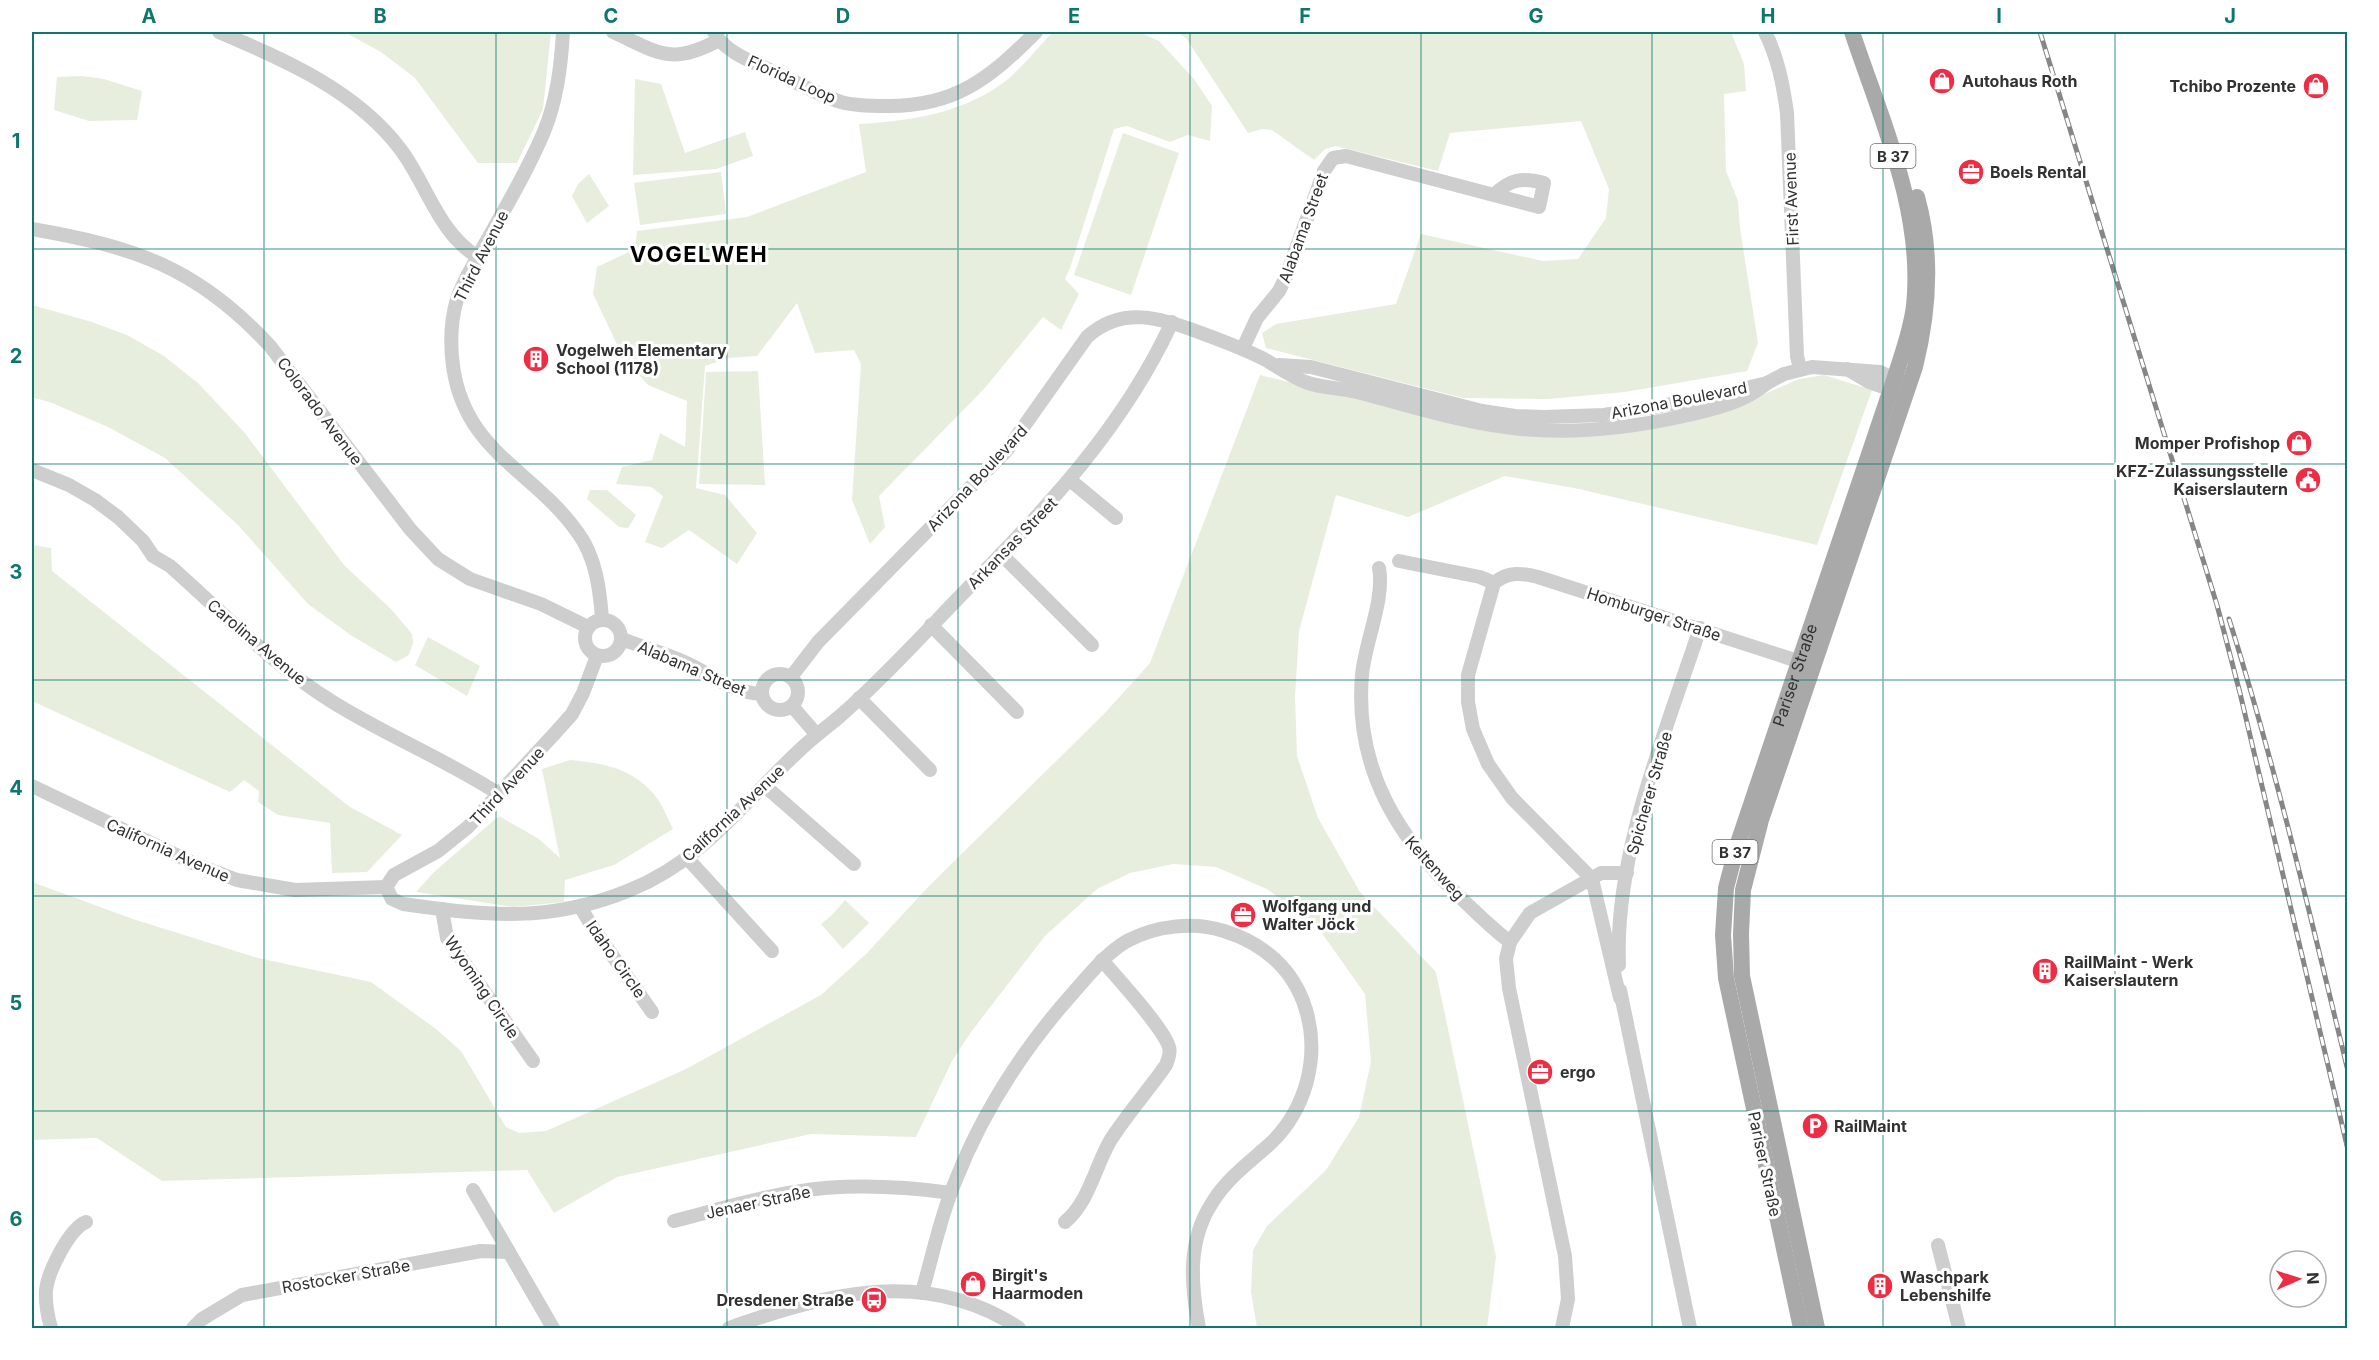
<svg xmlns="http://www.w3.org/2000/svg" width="2379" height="1360" font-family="Inter,sans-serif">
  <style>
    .green { fill: #e7eede }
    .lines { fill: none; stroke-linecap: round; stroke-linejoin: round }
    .minor { stroke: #cecece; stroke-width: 14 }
    .major { stroke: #a9a9a9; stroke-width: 16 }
    .rail-casing { stroke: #868686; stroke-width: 5 }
    .rail { stroke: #fff; stroke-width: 3; stroke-dasharray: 9; stroke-linecap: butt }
    .grid { fill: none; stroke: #0f766e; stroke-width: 1.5; stroke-opacity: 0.55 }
    .labels { text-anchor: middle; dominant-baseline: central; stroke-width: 6; stroke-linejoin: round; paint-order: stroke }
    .shield { fill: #fff; stroke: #6f6f6f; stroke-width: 1.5 }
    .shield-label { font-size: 15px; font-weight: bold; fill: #313131 }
    .street-label { font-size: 16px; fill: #313131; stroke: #fff }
    .poi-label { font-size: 16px; font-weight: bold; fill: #313131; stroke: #fff; text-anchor: start }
    .district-label { font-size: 22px; font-weight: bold; letter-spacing: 1.5px; fill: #000; stroke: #fff }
    .neatline { fill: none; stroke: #0f766e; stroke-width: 2 }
    .grid-label { font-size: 20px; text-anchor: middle; font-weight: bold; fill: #0f766e }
  </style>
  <rect width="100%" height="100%" fill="#fff"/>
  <g class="green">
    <polygon points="344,32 551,32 543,109 517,163 478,163 415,78 381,52"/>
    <path d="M1053,32H1139L1159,41L1194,79L1212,106L1210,141L1188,135L1170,142L1127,126L1114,129L1070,268L1065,279L1079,294L1061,330L1043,317L984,389L879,496L885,527L870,544L852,500L861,364L854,350L815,353L797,303L757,356L728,358L705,366L696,488L725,495L757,533L737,564L689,530L662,548L645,542L663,496L651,487L616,484L622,467L652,460L660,433L685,447L687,401L648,385L623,357L593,294L597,267L635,249L637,231L747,217L866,172L859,124C908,121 959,114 1000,85C1019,72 1037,48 1053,32Z"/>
    <polygon points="1176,32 1731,32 1744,64 1746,91 1724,94 1726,171 1738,201 1740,228 1758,343 1747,371 1625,392 1548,399 1463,398 1266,348 1262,333 1276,324 1396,304 1421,234 1543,261 1578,259 1606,218 1609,189 1581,121 1450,133 1438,171 1335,146 1325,149 1314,160 1272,130 1262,129 1248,133 1186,38"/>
    <polygon points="82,76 104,79 142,91 137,120 89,121 54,110 57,77"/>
    <polygon points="635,79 661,84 685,153 745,132 753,156 716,169 633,175"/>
    <polygon points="1123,133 1179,153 1131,295 1074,275"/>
    <polygon points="721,172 726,214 640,225 634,183"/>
    <polygon points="589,174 609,206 587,223 572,196 578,184"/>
    <polygon points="32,305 92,322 127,335 164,356 198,383 244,432 344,565 391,609 412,634 413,643 409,655 396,662 352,636 308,604 239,526 165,458 108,427 52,403 32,397"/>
    <polygon points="758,371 765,485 699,484 706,372"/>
    <polygon points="1260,375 1453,422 1593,433 1735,407 1799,379 1824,375 1872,390 1817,545 1579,489 1505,476 1408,517 1336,495 1299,631 1295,697 1297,756 1318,818 1360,892 1436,972 1496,1257 1487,1328 1257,1328 1251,1292 1253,1250 1267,1226 1326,1170 1359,1117 1371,1062 1365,994 1319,929 1267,889 1216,867 1173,864 1130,873 1097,889 1045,936 971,1032 952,1061 916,1137 811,1134 617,1177 554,1213 527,1170 162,1181 97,1138 32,1140 32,882 133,919 258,958 371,982 436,1029 461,1051 506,1127 519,1133 546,1131 684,1070 821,995 867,953 928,887 1103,715 1150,663"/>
    <polygon points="590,490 607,490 636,515 628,528 619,527 587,499"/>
    <polygon points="32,545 51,548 52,571 350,807 402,835 367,872 332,873 330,823 278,815 258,802 259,791 244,780 230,792 32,701"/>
    <polygon points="428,637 480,666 467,696 415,665"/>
    <path d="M570,760C601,763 629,767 652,792C661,801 667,817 673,829L614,865L565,880L564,902L513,907L416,892L434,872L499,816L539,839L560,858L542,769Z"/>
    <polygon points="845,900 869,923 843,949 821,924 832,915"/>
  </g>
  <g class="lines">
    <g class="minor">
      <path d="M219,32C285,60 357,91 401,150C427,185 439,234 478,257"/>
      <path d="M563,32C561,66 557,101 543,134C525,176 500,217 477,258C470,271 462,284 457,299C451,320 450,344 453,366C465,453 534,470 578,533C596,557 600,591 602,619"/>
      <path d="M613,32C659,53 671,66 719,40"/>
      <path d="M714,32C726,54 756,63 778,74C798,83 819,95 841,102C855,106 871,106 886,106C955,107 990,78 1036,32"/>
      <path d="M1765,32C1778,58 1783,84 1787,113L1797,356L1800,369"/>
      <path d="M32,229C135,247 197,267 270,346L410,529L438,559L470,579L541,604L588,627"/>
      <path d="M1243,348L1257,318L1279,291L1286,277L1324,171L1333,158L1346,156L1539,207L1544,183C1522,177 1510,179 1494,195"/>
      <polyline points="1279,365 1311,367 1482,411 1515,416 1544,417 1604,415 1697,400 1767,383 1784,374 1812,367 1880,372 1902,382"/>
      <polyline points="1847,369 1869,382 1900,393"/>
      <path d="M32,470L69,485L95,500L118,517L143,541L153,556L170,566C222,612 272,664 331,701C385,735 445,759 499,794"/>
      <polyline points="1070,480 1116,518"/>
      <polyline points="1001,554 1092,645"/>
      <polyline points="1399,561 1480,577 1494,583"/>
      <path d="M1379,568C1385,599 1365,642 1362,675C1354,770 1399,840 1466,903C1480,916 1494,930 1510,942"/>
      <circle cx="603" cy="638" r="18"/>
      <polyline points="931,625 1017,712"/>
      <path d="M622,639C642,647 664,653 684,662C711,674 732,693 762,694"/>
      <circle cx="780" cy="692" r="18"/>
      <path d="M791,677L818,642L1007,450L1087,337C1122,305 1162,318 1201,333C1223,341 1244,349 1264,359C1278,367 1293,378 1308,383C1324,388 1341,388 1357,392C1411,406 1466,424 1521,429C1576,434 1630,428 1684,416C1714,409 1743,403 1767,383"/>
      <polyline points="859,698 930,770"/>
      <polyline points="792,706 817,735"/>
      <polyline points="32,786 195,864 237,880 295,890 386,887"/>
      <polyline points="765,786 854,864"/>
      <polyline points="687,858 772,951"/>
      <path d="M386,887L392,899L403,904C487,916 550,923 630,890C703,861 747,798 803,747C815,736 827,727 839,717C885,677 927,630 970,586C1049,506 1124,426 1172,322"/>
      <polyline points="386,887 394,875 438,851 468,827 556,732 572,714 583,693 597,656"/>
      <polyline points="580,906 591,925 652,1012"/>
      <polyline points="442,909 447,938 533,1061"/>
      <path d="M1619,965C1614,854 1666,732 1700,628"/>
      <polyline points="1620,990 1690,1328"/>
      <path d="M1620,998L1592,879L1512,798L1488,764L1473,729L1468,702V675L1494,583C1508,571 1522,573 1538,577L1807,664"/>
      <polyline points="473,1190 509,1252"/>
      <path d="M674,1221C714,1211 754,1198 795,1192C847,1183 899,1186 951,1193"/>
      <path d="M1065,1222C1089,1202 1095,1167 1110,1141C1127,1114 1148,1091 1166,1065C1168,1060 1171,1053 1169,1047C1163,1027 1117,978 1102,960"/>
      <polyline points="1938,1245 1959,1328"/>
      <path d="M922,1292C933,1255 940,1217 955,1182C983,1111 1023,1049 1073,993C1090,974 1105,954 1127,941C1155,926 1193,921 1224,931C1263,943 1294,969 1306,1010C1320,1057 1306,1109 1271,1143C1250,1162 1227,1178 1212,1203C1187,1241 1191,1286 1199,1328"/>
      <path d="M51,1328C48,1317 45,1303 46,1290C48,1272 69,1229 86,1222"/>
      <polyline points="193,1328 202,1319 242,1295 481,1251 509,1252 553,1328"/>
      <path d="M729,1328C826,1294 925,1266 1019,1328"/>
      <polyline points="1562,1328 1568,1299 1565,1256 1509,988 1506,959 1510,942 1530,913 1601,873 1627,873"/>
    </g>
    <g class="major">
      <path id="s1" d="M1801,1328L1726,978L1723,935L1726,888L1737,846L1895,377C1902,354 1911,331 1914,306C1924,212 1881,119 1852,32"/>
      <path d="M1817,1328L1742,976L1741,934L1743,890L1761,820L1915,367C1929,311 1933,254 1917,197"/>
    </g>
    <defs>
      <g id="rail">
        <polyline points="2040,32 2217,605 2240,693 2348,1150"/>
        <path d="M2229,619C2276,768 2311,919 2348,1071"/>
      </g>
    </defs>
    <use href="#rail" class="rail-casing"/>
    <use href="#rail" class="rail"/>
  </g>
  <path class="grid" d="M264,32V1328M496,32V1328M727,32V1328M958,32V1328M1190,32V1328M1421,32V1328M1652,32V1328M1883,32V1328M2115,32V1328M32,249H2348M32,464H2348M32,680H2348M32,896H2348M32,1111H2348"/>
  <defs>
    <symbol id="shop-disc" viewBox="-11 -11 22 22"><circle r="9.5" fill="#ee2c43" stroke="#fff"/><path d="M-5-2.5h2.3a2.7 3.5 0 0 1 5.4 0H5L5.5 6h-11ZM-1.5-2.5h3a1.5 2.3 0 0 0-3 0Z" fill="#fff"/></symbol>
    <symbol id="office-disc" viewBox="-11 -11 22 22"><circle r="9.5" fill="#ee2c43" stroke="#fff"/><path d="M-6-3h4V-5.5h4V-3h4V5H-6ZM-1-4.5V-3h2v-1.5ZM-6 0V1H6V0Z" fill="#fff"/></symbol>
    <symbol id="building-disc" viewBox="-11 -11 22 22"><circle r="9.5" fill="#ee2c43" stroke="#fff"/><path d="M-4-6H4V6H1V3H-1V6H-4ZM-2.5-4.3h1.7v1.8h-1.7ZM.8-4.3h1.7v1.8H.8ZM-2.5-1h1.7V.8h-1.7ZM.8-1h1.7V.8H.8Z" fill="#fff"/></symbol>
    <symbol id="civic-disc" viewBox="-11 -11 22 22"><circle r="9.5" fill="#ee2c43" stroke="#fff"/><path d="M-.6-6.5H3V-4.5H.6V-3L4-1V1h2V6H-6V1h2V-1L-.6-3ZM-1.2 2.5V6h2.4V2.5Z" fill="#fff"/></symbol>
    <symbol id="parking-disc" viewBox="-11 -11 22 22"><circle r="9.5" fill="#ee2c43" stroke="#fff"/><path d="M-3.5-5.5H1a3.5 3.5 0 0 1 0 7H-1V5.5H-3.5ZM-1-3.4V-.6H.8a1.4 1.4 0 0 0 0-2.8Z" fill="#fff"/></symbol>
    <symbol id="bus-disc" viewBox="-11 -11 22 22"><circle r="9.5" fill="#ee2c43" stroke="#fff"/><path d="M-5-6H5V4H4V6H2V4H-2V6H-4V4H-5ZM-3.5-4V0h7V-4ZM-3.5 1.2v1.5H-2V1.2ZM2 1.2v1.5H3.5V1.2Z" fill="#fff"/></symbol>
  </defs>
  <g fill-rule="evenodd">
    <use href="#shop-disc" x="1927" y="66" width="30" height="30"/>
    <use href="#shop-disc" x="2301" y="71" width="30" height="30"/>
    <use href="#office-disc" x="1956" y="157" width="30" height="30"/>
    <use href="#building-disc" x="521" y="344" width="30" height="30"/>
    <use href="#shop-disc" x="2284" y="428" width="30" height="30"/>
    <use href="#civic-disc" x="2293" y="465" width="30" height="30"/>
    <use href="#office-disc" x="1228" y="900" width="30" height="30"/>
    <use href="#building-disc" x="2030" y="956" width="30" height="30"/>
    <use href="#office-disc" x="1525" y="1057" width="30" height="30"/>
    <use href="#parking-disc" x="1800" y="1111" width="30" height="30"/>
    <use href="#shop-disc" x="958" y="1269" width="30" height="30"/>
    <use href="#building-disc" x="1865" y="1271" width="30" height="30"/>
    <use href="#bus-disc" x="859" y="1285" width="30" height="30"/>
  </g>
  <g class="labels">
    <g class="shield">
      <rect x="1870.5" y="144" width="45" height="24" rx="4.5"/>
      <rect x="1712.5" y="840" width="45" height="24" rx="4.5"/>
    </g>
    <g class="shield-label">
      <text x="1893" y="156">B 37</text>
      <text x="1735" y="852">B 37</text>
    </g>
    <g class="street-label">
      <text transform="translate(792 79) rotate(24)">Florida Loop</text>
      <text transform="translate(1791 199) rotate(-92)">First Avenue</text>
      <text transform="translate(1303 228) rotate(-70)">Alabama Street</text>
      <text transform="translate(481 256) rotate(-63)">Third Avenue</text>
      <text transform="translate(1679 400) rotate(-11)">Arizona Boulevard</text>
      <text transform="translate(320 411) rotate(53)">Colorado Avenue</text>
      <text transform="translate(977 478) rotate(-47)">Arizona Boulevard</text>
      <text transform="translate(1012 543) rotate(-46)">Arkansas Street</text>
      <text transform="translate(1654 614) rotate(18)">Homburger Straße</text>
      <text transform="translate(257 642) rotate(40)">Carolina Avenue</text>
      <text transform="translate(692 668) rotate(23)">Alabama Street</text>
      <text stroke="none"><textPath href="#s1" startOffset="672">Pariser Straße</textPath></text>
      <text transform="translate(507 786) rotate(-47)">Third Avenue</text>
      <text transform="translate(1649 793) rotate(-74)">Spicherer Straße</text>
      <text transform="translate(733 813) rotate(-43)">California Avenue</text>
      <text transform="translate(168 850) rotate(24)">California Avenue</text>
      <text transform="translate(1435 868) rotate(48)">Keltenweg</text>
      <text transform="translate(616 959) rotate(55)">Idaho Circle</text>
      <text transform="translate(482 987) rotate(56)">Wyoming Circle</text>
      <text transform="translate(1765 1164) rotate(78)">Pariser Straße</text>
      <text transform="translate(758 1202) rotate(-12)">Jenaer Straße</text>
      <text transform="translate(346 1276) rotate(-10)">Rostocker Straße</text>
    </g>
    <g class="poi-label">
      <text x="1962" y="81">Autohaus Roth</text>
      <text x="2296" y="86" text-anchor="end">Tchibo Prozente</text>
      <text x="1990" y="172">Boels Rental</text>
      <text x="556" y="350">Vogelweh Elementary<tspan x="556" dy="18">School (1178)</tspan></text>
      <text x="2280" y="443" text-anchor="end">Momper Profishop</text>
      <text x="2288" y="471" text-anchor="end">KFZ-Zulassungsstelle<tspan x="2288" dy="18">Kaiserslautern</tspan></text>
      <text x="1262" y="906">Wolfgang und<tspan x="1262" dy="18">Walter Jöck</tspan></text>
      <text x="2064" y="962">RailMaint - Werk<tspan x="2064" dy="18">Kaiserslautern</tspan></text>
      <text x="1560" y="1072">ergo</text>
      <text x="1834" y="1126">RailMaint</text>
      <text x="992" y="1275">Birgit's<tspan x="992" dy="18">Haarmoden</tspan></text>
      <text x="1900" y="1277">Waschpark<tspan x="1900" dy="18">Lebenshilfe</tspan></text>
      <text x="854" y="1300" text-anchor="end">Dresdener Straße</text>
    </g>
    <g class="district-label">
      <text x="699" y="254">VOGELWEH</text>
    </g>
  </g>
  <rect width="2379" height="1360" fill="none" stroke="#ffffff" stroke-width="66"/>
  <g transform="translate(2298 1279) rotate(87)"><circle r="28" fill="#ffffff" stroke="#adadad" stroke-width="1.5"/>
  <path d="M0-4.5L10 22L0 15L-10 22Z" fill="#ee2c43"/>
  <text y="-9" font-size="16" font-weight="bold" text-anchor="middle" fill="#313131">N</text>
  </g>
  <rect x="33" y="33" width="2313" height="1294" class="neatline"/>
  <g class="grid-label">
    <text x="149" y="23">A</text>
    <text x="380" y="23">B</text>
    <text x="611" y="23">C</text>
    <text x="843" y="23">D</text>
    <text x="1074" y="23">E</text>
    <text x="1305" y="23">F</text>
    <text x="1536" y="23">G</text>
    <text x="1768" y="23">H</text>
    <text x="1999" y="23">I</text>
    <text x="2230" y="23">J</text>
    <text x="16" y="148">1</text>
    <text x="16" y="363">2</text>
    <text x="16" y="579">3</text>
    <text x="16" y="795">4</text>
    <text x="16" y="1010">5</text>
    <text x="16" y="1226">6</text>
  </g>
</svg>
